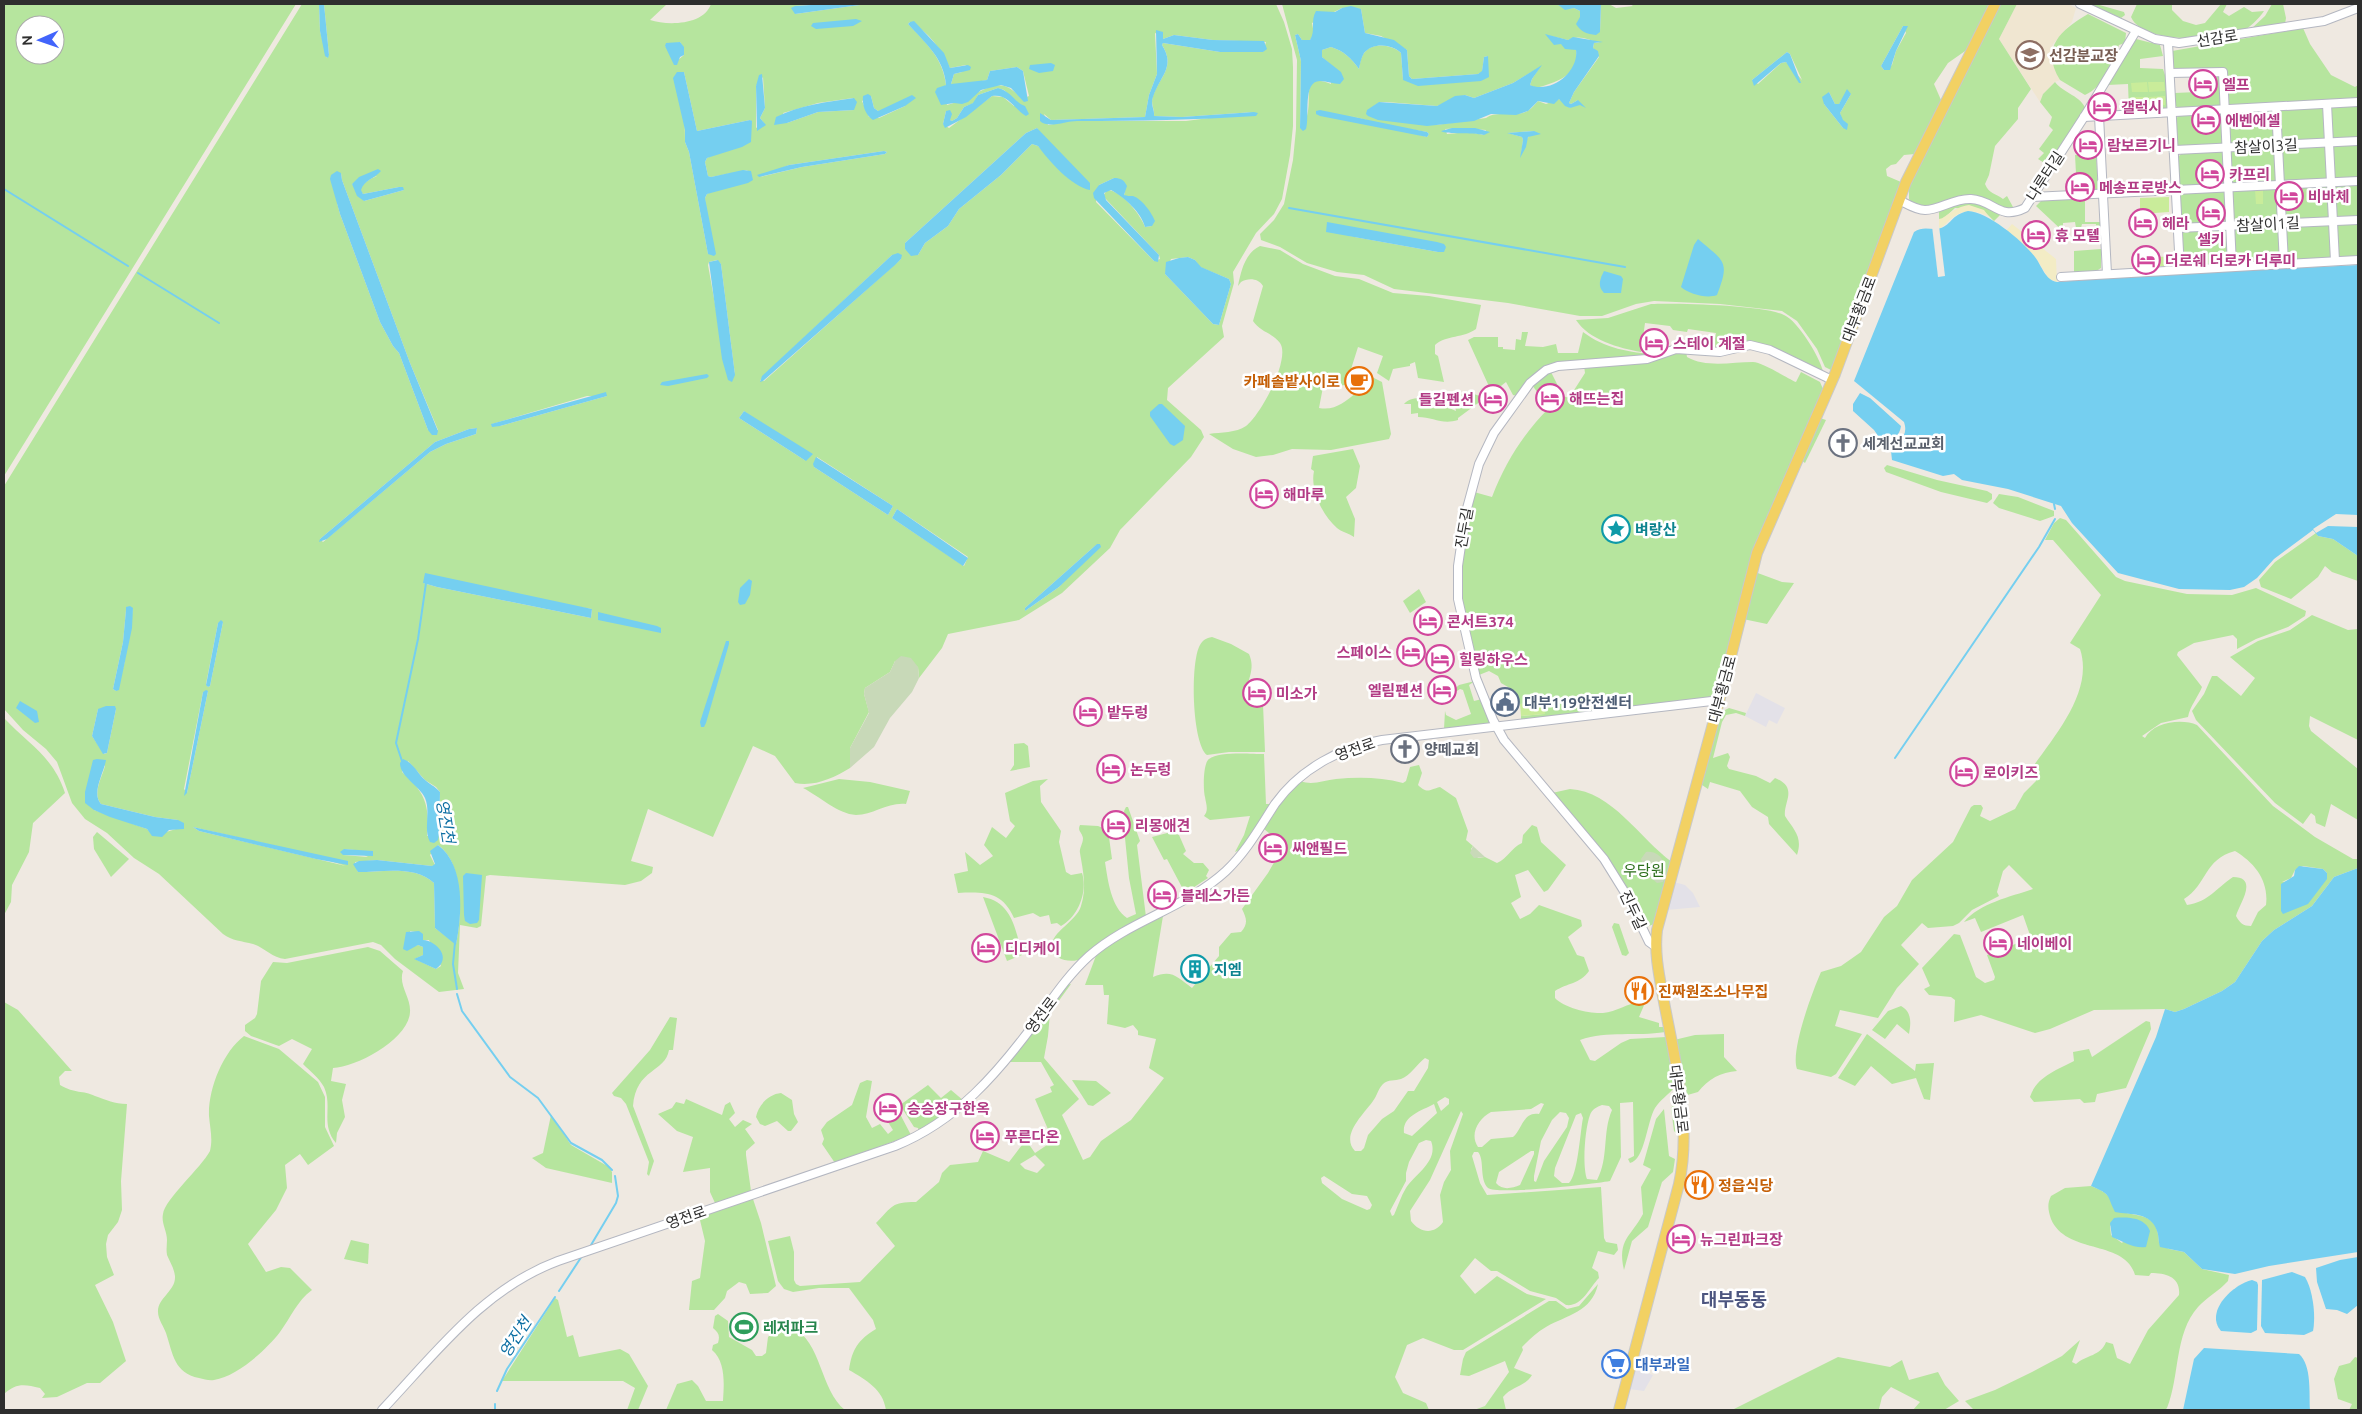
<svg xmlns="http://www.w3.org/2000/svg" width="2362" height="1414" font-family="Ubuntu,'Noto Sans KR',sans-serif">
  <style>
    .industrial { fill: #e3e1e8 }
    .education { fill: #f0e6d1 }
    .green { fill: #b6e59e; fill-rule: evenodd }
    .sand { fill: #f3ecc5 }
    .cemetery { fill: #c8d9b8 }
    .pitch { fill: #c9ec9a }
    .water { fill: #75cff0 }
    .pier { fill: #efe9e1 }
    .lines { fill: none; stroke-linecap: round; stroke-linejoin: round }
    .stream { stroke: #75cff0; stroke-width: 2 }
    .minor-casing { stroke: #b4b7c1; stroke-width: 10 }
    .major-casing { stroke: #c9c9c9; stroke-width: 12 }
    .minor { stroke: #fff; stroke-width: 8 }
    .major { stroke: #f2d163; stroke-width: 10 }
    .labels { text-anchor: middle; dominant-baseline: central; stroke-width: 5; stroke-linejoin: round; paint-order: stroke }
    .street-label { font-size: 15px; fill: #2e2e2e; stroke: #fff }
    .education-label { font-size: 15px; font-weight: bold; fill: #785e54; stroke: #fff; text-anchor: start }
    .hotel-label { font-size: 15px; font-weight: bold; fill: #b23c85; stroke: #fff; text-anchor: start }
    .food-label { font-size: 15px; font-weight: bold; fill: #c56008; stroke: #fff; text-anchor: start }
    .worship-label { font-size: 15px; font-weight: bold; fill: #5b616d; stroke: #fff; text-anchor: start }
    .culture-label { font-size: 15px; font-weight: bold; fill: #0d838f; stroke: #fff; text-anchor: start }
    .service-label { font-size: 15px; font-weight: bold; fill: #4e5e75; stroke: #fff; text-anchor: start }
    .park-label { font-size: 15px; fill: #2c6e1b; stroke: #fff }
    .leisure-label { font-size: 15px; font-weight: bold; fill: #27864d; stroke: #fff; text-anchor: start }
    .shop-label { font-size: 15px; font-weight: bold; fill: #366cbe; stroke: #fff; text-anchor: start }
    .water-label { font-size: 16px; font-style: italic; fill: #0d6fa3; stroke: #fff }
    .quarter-label { font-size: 18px; font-weight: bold; fill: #4d5680; stroke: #fff }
  </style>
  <rect width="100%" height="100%" fill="#efe9e1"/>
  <g class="industrial">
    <polygon points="1756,693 1785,708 1777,724 1769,720 1766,727 1745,716"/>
    <polygon points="1674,882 1685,885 1693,893 1700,907 1666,910"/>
    <polygon points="1634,1369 1653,1375 1644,1391 1629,1389"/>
  </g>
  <polygon class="education" points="2017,4 2068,4 2076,8 2072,22 2053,44 2051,52 2060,80 2055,82 2043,94 2040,102 1999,39"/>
  <g class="green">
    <path d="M4,4H296L4,476ZM25,25H55V55H25Z"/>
    <path d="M302,4H319L320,31L327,58L329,55L324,4H667L650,20C668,26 704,25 711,4H827L795,6V14L867,4H1276L1284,22L1292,49L1293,67V126L1290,155L1282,199L1274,214L1256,233L1233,272L1234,283L1222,326L1224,337L1168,388L1167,400L1201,430L1204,437L1191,457L1120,530L1110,548L1062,593L1019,620L948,634L942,648L919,678L918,667L895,661L890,672L865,688L864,694L869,712L850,748V768C834,778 814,787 795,783L775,756L753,746L713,837L648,809L631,861L653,867L652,873L641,881L625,885L490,875L486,876L481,926L477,928L460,925L458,973L464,989L439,992L395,959L381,945L373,942L285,959C272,958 265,948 253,944C242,941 232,941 223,934L159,874L134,858L107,833L85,819L72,803L57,762L46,749L23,730L4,709V486ZM910,22C930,33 940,48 950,68L966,65L962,72L954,74L951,84L955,86L987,80L990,71L1017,67L1023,71L1029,96L1022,99C1004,79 994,84 973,95C965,100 956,102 947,105L943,88L946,85C943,58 926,43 908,24ZM1155,33L1162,36L1163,39L1174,35L1213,40L1266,42L1263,52H1220L1163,43L1162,45C1176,67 1160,76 1153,96C1150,104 1155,109 1154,116L1182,117L1254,112L1186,121H1070L1048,125L1044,114L1051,120L1145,117L1149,95L1157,74ZM680,42L683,47L684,55L678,60L665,46ZM684,72L697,131L750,120L752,122L715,154L707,158L705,162L708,176L711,177L748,170L707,194L705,198L708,254L689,152L685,142ZM763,77L765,108L760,118L764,123L756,128V86ZM998,88L1004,90L1020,105L1014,106L1003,97L992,96L949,128L943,124L946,111L950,120L952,121L957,118L964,107L974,103L978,95ZM871,96L874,108L878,111L905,106L879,118L869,117L862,101ZM853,98L854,110L818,112L787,123L783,113L818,103ZM1037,128L1067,177L1038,146L1032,144L1001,175L959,209L948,226L925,243L918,255L905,249V243L1026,133ZM884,151L887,152L885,154L802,167L760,177L789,165ZM341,173L342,180L410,363L438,430H428L399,353L393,346L380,322L340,214L337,203ZM377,176C370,179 363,182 360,190L363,194L399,187L404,190L364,201L352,184ZM1114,178L1125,192L1124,195L1152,226L1145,227C1141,215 1121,190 1107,190L1103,196L1159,255L1160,259L1154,261L1096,202L1099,185ZM892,255L901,259L764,381H760L763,376ZM1188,257L1195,260L1200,267L1229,279L1231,284L1219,325L1213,324L1165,274L1171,259ZM717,260L721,264L735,375L717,315L708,265L709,262ZM587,396H607L500,426L492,424ZM744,411L806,461L739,418ZM477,428L476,434L446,444L430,452L323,542L320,539L435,442L469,429ZM817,457L893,506L888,515L814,467ZM897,509L968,557L964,566L892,518ZM1097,544L1059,587L1025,611V608ZM423,583L592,609L591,618L437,587ZM133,608L124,665L116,691L113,689L123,642L126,610ZM223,622L210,686L208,687L206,684L218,623ZM208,691L187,793L184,789L203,692ZM98,709H116L107,753L104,754L92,736ZM97,759L105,766C102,777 92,794 101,804L155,817L178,820L176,829L153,836L147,829L94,810ZM408,761L425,780L436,787L440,792L439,835L427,836C430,805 425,792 402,772ZM193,827L302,852L346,866L199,831ZM438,845C464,863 462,917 456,944L435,928L434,883C416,865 381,872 358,872L355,862L377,860L432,866L435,865L430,855ZM344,849L355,850L368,857L343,855ZM410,931L416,932L423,940H429L441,966L436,969L415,959L423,955V947L418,945L411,947Z"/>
    <path d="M1282,4H1557L1565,9L1574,8L1580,11V17L1600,32L1601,4H1609L1616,8L1633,6L1630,4H1991L1968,49L1948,63L1934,84L1941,100L1915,154L1904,155L1896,164L1891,165L1886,169L1887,176L1901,182L1833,371L1825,367L1817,349L1797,321L1782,311L1720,304L1654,301L1636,304L1602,316H1580L1508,303L1394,289L1364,275L1337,272L1307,263L1280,247L1261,240L1260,234L1274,220L1284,204L1293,160L1296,129L1297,60ZM1342,8L1361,9L1365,33L1381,36L1407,50L1409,76L1412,79L1478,74L1482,72L1484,57L1488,56L1481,81L1403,80L1401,53C1391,44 1368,41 1362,57C1360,60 1360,65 1359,69C1351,58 1344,51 1331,47L1322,50V57L1330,64L1331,84C1302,72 1311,96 1308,111C1307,117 1305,124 1303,130L1300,127L1301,61L1295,35L1298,34L1302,40H1310L1314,34L1312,23ZM1903,26L1906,33L1896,51L1892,65L1884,70L1881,66ZM1546,35L1568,40C1578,34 1590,40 1600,43H1594L1593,48L1599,57L1574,92L1569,103L1571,104L1578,100L1570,108L1559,99L1546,104L1538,101C1535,104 1532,108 1529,110C1517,119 1497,109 1486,118L1436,125L1374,106L1380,102H1386L1437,106L1465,95L1474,98L1513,83L1540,67L1532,79L1530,85L1536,88C1557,82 1580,75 1576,50ZM1787,52L1790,54L1802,80L1786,62L1781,63L1758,84L1752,80ZM1829,92L1835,104H1839L1843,98L1851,94L1840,113L1843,128L1824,104ZM1347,115L1386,125L1427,132L1429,134L1427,137ZM1461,128L1486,130L1484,135L1469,132L1447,134L1445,129ZM1534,131L1533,134C1524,138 1524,147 1521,155L1523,140L1522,137L1508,133ZM1349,236L1446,247L1438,252Z"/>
    <path d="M1997,4H2017L1999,39L2031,89L2018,108V119L1995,146L1989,175L1985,184C1989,194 1995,193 2003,199L2007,196L2013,207L2009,211C2001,207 1989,199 1980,199C1963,198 1920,217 1909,199V187Z"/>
    <polygon points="2088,4 2096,4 2124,12 2125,15 2121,18"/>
    <path d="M2137,4H2172V10L2183,21L2196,25L2205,23L2221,4H2227L2223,12L2229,16L2244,7L2252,12L2264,11C2259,19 2249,28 2241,32C2218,41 2142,44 2131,17Z"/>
    <polygon points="2272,4 2283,4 2286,18 2285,24 2251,29 2265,16"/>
    <path d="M2088,14L2126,33L2125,43L2119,45C2112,62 2104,87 2085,95L2060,80C2040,47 2061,30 2088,14Z"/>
    <polygon points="2303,28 2310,44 2331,75 2355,87 2358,85 2358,98 2229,105 2226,70 2175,70 2173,65 2172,51"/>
    <polygon points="2136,39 2160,45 2163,56 2140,59 2140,68 2163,69 2168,84 2169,106 2164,109 2129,111 2128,84 2107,85"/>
    <polygon points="2217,73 2221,77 2222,104 2218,108 2179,109 2175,105 2175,93 2197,92 2196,74"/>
    <path d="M2055,82C2063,93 2082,96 2086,110L2070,135L2066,137L2049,166L2038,159L2044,153L2039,149L2053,130L2049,126L2052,117L2040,102L2043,94Z"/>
    <polygon points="2358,104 2358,139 2335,140 2331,137 2330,109 2333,105"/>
    <polygon points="2321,108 2325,111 2327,139 2323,142 2280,141 2279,113 2281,110"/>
    <polygon points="2271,111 2274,115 2275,141 2272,144 2233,146 2229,143 2227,115 2230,112"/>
    <polygon points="2219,113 2222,116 2223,143 2221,146 2181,148 2178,145 2176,119 2179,115"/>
    <polygon points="2358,144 2358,178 2338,179 2334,176 2332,149 2335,145"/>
    <polygon points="2323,145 2327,149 2329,176 2325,180 2286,182 2282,179 2281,152 2284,148"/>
    <polygon points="2273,149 2276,153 2277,179 2274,182 2235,184 2231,181 2230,154 2233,150"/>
    <polygon points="2221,151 2224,155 2226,182 2222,185 2183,187 2179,183 2178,157 2182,153"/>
    <polygon points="2096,153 2098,189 2095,191 2077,192 2075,155"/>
    <polygon points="2358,184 2358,218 2338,219 2335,216 2334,188 2337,185"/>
    <polygon points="2325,185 2329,188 2331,216 2327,219 2288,221 2284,218 2283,190 2286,187"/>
    <polygon points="2274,188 2277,190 2279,218 2276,221 2236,223 2233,220 2231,193 2235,189"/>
    <polygon points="2222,190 2226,194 2227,221 2224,224 2185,226 2181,223 2180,197 2183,193"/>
    <polygon points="2085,199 2085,222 2100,222 2101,232 2095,232 2096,224 2082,224 2081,228 2076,228 2075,222 2063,223 2063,230 2067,230 2068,236 2036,206 2042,200"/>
    <polygon points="1977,202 2000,215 1994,221 1983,210 1955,208 1943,219 1939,219 1939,211 1953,203"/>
    <polygon points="2339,223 2358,223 2358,257 2341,258 2338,255 2336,226"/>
    <polygon points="2327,224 2331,227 2332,255 2328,259 2290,260 2286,257 2284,229 2287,226"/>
    <polygon points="2276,226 2280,230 2282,257 2279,261 2237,263 2234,259 2233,232 2237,228"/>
    <polygon points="2225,228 2229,232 2230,260 2227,263 2187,266 2183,262 2182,233 2185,230"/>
    <path d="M1260,246L1280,250L1303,264L1335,276L1359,279L1393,293L1429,296L1481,305L1476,329C1464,338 1446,335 1435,345V354L1438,356L1444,382L1418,378L1415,362L1410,364V366L1393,369L1389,381L1377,373L1383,356L1358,347L1346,385L1323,387L1319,408C1335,411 1345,402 1357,392L1366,393L1372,377L1382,382L1391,434L1389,439L1331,450L1292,449L1273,455L1256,457L1233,449L1209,434C1221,432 1236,433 1246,426C1260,416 1291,359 1280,343C1273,333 1260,332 1253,321L1263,286C1258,278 1248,278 1241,282L1238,286C1241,271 1245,253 1260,246Z"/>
    <polygon points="2101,249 2101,268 2095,272 2074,273 2074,251"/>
    <path d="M1651,304C1677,303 1764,305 1784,315C1798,321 1819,356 1823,371L1746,343L1726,338L1723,350H1713L1716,333L1688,329L1687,332L1673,330L1670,326L1645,323L1641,352C1619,348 1589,340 1576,320L1608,318Z"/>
    <path d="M1522,332H1528L1525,346L1543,347L1556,344L1558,353H1578L1583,332C1604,348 1630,353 1657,354L1559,364L1517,396L1513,395L1506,382L1492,393L1468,340L1474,337H1498V347H1503V349L1515,350L1516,339L1521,340Z"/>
    <path d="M1686,351L1687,357C1706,368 1732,362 1753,362C1762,362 1787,378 1796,382L1801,372L1820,382L1823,389L1768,522L1716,693L1709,697L1521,720V716L1544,714V702L1520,704L1515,691L1501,683L1498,676L1489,671L1479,675L1461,601V552L1474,492L1492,497C1505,463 1523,434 1549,408L1532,385L1550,370L1563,396L1569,398L1585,373L1584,366Z"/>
    <path d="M1472,391L1474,394L1485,398L1458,418V420C1442,425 1433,417 1418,417V413L1411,414V404H1404C1417,390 1442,405 1456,411L1453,397Z"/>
    <polygon points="1820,418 1826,420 1805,463 1801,460"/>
    <path d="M1353,449L1360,466L1356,488L1346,497L1355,519L1354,537C1349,533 1341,532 1337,528C1322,515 1310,489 1314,471L1311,469L1313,456Z"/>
    <polygon points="1887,465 1937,480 1987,491 1992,494 1992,499 1987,503 1941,492 1886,472 1884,468"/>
    <polygon points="1999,494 2018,497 2054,511 2054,516 2040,521 1999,508 1993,503"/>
    <path d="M2060,518L2066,520L2116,577L2125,581L2187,594L2232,595L2256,588L2306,611L2305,616L2288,627L2256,639L2237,649V639L2233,635L2194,643L2178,652L2177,655L2202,687C2198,697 2190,706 2188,717L2161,723L2142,736L2145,738C2153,722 2182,718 2197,725L2273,806L2315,837L2353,859H2358V868L2334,877L2312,906L2274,930L2262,941L2235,982L2222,991L2184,1009L2175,1012L2165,1009L2094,1010L2050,1029L2035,1033L1981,1015L1954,1022L1955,1000L1951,997L1929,995L1924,989L1930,986L1922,968L1954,934L1960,935L1976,977L1985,983L1994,980L1995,977L1987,955L2028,939L2030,935L2023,915L1981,932L1975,918L1964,922C1980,903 2010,897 2033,889L2009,865L2003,871L1997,892L1999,896L1972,910L1959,923L1953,926L1928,928L1922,923L1901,945L1919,964L1897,988L1878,1018L1840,1010L1835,1026L1862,1034L1836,1074L1831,1077L1797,1069C1790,1051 1813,990 1821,972L1841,966L1861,952L1884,917L1897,906L1912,880L1953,842L1971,807L1974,805H1981L1983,808L1980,816L1990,821L2015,809L2024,793L2036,781L2032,768C2055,735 2094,691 2080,649L2070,643L2101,595L2053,540H2045L2054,523ZM2235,851C2255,863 2269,881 2266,905L2258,912L2251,926C2243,926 2240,923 2236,916C2238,906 2260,877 2233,877C2215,889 2210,901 2187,905L2184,899C2207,885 2204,859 2235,851ZM2303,866L2323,869L2327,873V879L2282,882L2291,878L2295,870Z"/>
    <polygon points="2316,533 2318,536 2333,539 2358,556 2358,581 2332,572 2325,566 2318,577 2291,599 2261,587 2259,580 2275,562"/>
    <polygon points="1755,572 1782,582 1794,583 1767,624 1743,619"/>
    <polygon points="1419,589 1426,602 1410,613 1403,601"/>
    <polygon points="2312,615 2348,630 2358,629 2358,740 2310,716 2309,726 2311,731 2358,769 2358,820 2331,804 2325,827 2316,823 2315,816 2311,813 2303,824 2275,803 2196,720 2192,711 2204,694 2212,676 2217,676 2241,696 2255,678 2230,657 2258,641 2290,630"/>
    <path d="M1212,637L1231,644L1249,654C1256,670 1247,680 1245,696L1263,704L1265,752H1229L1207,755C1192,743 1190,662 1200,645C1203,640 1206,638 1212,637Z"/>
    <polygon points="1475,681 1469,685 1474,701 1482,699 1491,723 1444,729 1445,711 1446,715 1456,720 1471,714 1463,690 1460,689 1446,698 1447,696 1459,685"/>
    <path d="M1729,708L1746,713L1745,716L1736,713L1726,715L1722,722L1713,758L1728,753L1730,757L1727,766L1729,769L1756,776L1770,783L1775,778C1799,788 1783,802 1785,816C1794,830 1803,837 1797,855L1769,824L1768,817L1752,807L1740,791L1710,782L1708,789L1699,783L1721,712Z"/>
    <path d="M4,718C28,744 53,756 65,793L33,823L29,852L12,885L11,902L4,915Z"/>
    <polygon points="1014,744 1024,743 1028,746 1030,767 1010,771 1014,765"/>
    <path d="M1264,754L1266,804H1272L1244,848L1235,852L1244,835L1250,816L1210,820L1204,816C1209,810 1206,804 1205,797C1203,790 1203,763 1209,759C1219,751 1251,754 1264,754Z"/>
    <path d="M1419,765L1422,773L1418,785C1427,794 1429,790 1440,787L1456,798L1468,831L1466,840L1473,846L1471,849L1478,858L1485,857L1497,863C1508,858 1511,848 1522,843L1523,835L1532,825L1537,827L1541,842L1566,865L1548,890L1544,892L1528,870L1515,875L1521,897L1511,903L1520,919L1530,914L1539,905L1581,920L1582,926L1568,937L1577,955L1584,957L1589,971C1580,984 1567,983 1555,991V998C1564,1008 1590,1014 1603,1013C1618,1012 1631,1000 1645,1003L1639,1017L1659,1023V1027H1664L1665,1032C1636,1037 1608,1030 1580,1040L1590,1060L1595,1061L1621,1043L1630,1039L1666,1037L1674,1088C1668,1095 1660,1100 1655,1108C1647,1121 1645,1160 1630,1163L1628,1159L1634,1156L1633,1102L1620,1103L1621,1157L1610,1181C1594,1184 1497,1195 1488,1188C1479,1179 1485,1160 1478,1152H1474L1472,1156L1480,1183L1487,1195L1601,1187L1604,1238L1606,1242L1617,1244L1618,1250L1614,1255L1598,1251L1592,1268L1598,1272L1599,1278C1589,1288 1582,1307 1566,1305L1556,1298L1530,1291L1497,1271H1491L1475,1258L1460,1276L1475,1294L1497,1276L1527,1294L1546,1299L1463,1350H1454L1423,1338L1407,1345L1395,1377L1403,1393L1426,1403L1429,1410H886C883,1389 866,1380 849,1370C852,1349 858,1340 876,1329L873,1320L849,1288H819L793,1292L784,1289L778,1281L768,1241L790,1236L794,1252V1280L796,1284L800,1286L860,1282L895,1246L876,1223C893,1206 891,1202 916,1202L939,1182L942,1173L950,1165L978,1162L983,1151L1009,1162L1022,1145L1018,1140L1023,1136L1035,1153L1053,1141L1035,1099L1052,1092L1050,1087L1054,1085L1041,1062H1008L1066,985L1071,984L1050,1013L1048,1036L1044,1058L1079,1099L1062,1115L1083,1160L1090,1157L1101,1141L1131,1120L1164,1078L1149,1068L1156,1039L1138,1035V1031L1133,1025L1125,1028L1107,1024L1109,995H1104L1103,985H1085L1097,953L1128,933L1163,916L1153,977C1172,969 1177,977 1192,988L1219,956V947L1231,933L1241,932C1248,924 1247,919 1242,909L1268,873L1284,845L1264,829L1284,798L1301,781C1312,786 1324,780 1336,779C1358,777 1381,777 1403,783L1406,781L1410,767ZM1425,1058L1429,1060L1428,1068L1414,1091H1408L1394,1111L1382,1119L1368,1135L1364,1148L1361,1151H1355C1340,1135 1364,1114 1373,1101C1377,1096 1378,1089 1383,1084C1388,1079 1395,1081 1401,1079C1411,1075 1417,1064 1425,1058ZM1445,1097L1449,1099V1104L1441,1111L1437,1102ZM1541,1103L1544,1104L1539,1114C1523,1111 1522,1130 1513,1137L1491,1139L1482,1147H1478C1469,1134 1479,1118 1491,1112L1531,1109ZM1434,1104L1437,1113L1412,1136L1404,1133C1402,1116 1421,1111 1434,1104ZM1602,1105L1609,1106L1612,1110C1602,1133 1609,1158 1597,1180L1587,1179C1582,1166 1585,1128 1590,1115C1592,1109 1597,1107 1602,1105ZM1461,1111L1463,1114L1450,1151L1451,1170L1444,1182L1440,1195L1443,1222C1434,1235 1420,1233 1411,1221L1410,1211L1430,1180ZM1560,1112L1566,1113L1569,1118L1567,1127L1544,1161L1536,1182L1534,1181V1176L1541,1141L1552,1120ZM1581,1113L1583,1118C1580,1133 1578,1174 1569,1183H1562L1554,1176L1555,1168L1576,1115ZM1426,1140L1431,1141C1439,1161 1415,1174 1406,1188C1401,1196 1398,1206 1394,1215L1392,1216L1390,1211L1406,1181V1173L1409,1162L1419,1143ZM1531,1151H1534V1154L1520,1185C1512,1188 1503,1191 1496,1183L1499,1172ZM1035,1155L1045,1165L1037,1173L1025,1169L1020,1164ZM1324,1176L1352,1194L1367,1196L1372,1205L1370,1209L1367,1210L1342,1199L1322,1183L1321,1178Z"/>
    <path d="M839,779L870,782L910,791L906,804C888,802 873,815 856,815C838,814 819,796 803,788Z"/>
    <path d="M1048,779L1040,786L1041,802L1061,831L1059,842L1066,872L1071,875L1082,873C1088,892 1078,917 1061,926L1057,923L1051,924L1049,915L1040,917L1033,913L1014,918C1002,891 984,892 958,893L954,874L968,871L965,852L980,865L993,856L984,845L992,827L1006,838L1015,826L1010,821L1005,793L1033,781Z"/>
    <path d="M1570,789C1612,791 1640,839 1672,862L1654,924L1644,928C1622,869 1590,838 1552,793Z"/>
    <path d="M1126,807H1128L1140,841L1137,845L1146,917L1082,959C1071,963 1053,961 1052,946C1051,932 1077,921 1081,906C1087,888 1083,871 1080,853C1079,848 1083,844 1083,838C1082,832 1077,831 1080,825L1098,826L1108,830L1112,859L1105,862C1108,881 1111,907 1127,918L1136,914L1129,878L1123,818L1125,817L1124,811Z"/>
    <polygon points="97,832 129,859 111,877 94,849 93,837"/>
    <polygon points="1171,832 1179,835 1186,851 1183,854 1194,863 1203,863 1209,870 1206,876 1208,878 1185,893 1167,859 1164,860 1152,837"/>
    <path d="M983,897C1012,902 1016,930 1022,955L1007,961Z"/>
    <polygon points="1614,923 1619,924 1629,953 1626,956 1622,955 1612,927"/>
    <path d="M368,947L380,951L403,971C398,985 411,997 410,1012C409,1039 357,1067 333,1068L331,1081L346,1084L342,1100L345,1117L337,1133L336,1143C320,1124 333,1107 324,1087C319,1078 310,1071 303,1064L312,1049L292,1039L279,1046L276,1045L251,1036L245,1031V1025L255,1018L257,1014L261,981L273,962L287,963Z"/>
    <path d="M4,1002L18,1010L72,1071H65L59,1077L60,1085C75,1094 83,1090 95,1096C107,1100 114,1104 127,1104L121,1181L122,1210L118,1222L108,1235L106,1244L107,1257L114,1275L95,1285L113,1322L126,1361L100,1383H87L57,1397L42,1398L45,1394L40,1388C24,1384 16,1383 4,1394Z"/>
    <path d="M1901,1006C1912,1012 1911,1023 1909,1034L1897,1024L1885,1039L1872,1030L1888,1011Z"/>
    <path d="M670,1017L677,1018L673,1050H669C665,1073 636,1068 633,1106L654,1161L649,1176L647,1174L649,1162L626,1104L621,1098L614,1096L612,1093L650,1050Z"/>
    <path d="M2146,1021L2150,1022L2151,1029L2126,1088L2097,1094L2095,1102L2084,1103L2080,1099L2034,1102L2030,1097C2036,1077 2057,1070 2074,1061L2073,1052L2089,1049L2092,1057Z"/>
    <path d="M1724,1034V1057L1737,1071C1721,1072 1708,1079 1698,1092L1684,1096L1674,1040L1695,1035Z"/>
    <polygon points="1867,1034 1915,1071 1916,1064 1934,1063 1930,1100 1924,1099 1916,1078 1892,1084 1871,1066 1855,1086 1838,1078"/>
    <path d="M244,1036L279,1049L318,1082L325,1097V1127L334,1146L308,1165L300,1154L285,1165L287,1188L276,1210L248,1244L266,1272L281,1267L290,1268L312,1290C297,1301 291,1317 280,1332C266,1350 238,1376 214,1380C209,1381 204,1379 199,1378C174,1373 173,1354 166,1333C164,1327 158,1319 158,1312C157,1298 176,1291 175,1276C174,1268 170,1262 167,1255C166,1249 167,1245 167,1240C167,1231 161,1223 163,1214C165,1199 201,1168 210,1151C213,1139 210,1128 209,1116C208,1089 223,1052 244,1036Z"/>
    <polygon points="867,1080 872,1081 866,1117 872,1128 880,1124 888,1134 893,1130 888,1122 900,1114 911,1135 835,1163 822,1144 824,1139 821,1130 827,1122 852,1105 860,1083"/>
    <polygon points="1072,1080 1096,1081 1111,1093 1093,1106 1088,1105"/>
    <polygon points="928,1085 941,1098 951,1090 964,1101 919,1131 918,1128 914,1127 900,1105"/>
    <path d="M781,1093L792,1100L794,1114L798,1122L791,1131H788L777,1121L765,1126L760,1124L756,1117C758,1105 769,1094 781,1093Z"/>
    <polygon points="686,1099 722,1115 725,1105 730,1102 735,1113 729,1119 735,1127 743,1120 752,1124 745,1129 755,1143 746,1151 746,1155 751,1191 715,1203 710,1192 710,1168 683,1172 693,1137 677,1131 658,1114 672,1108 676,1102 684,1104"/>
    <polygon points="1674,1104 1679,1130 1677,1134 1674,1131 1671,1108"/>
    <path d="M1664,1109L1669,1156L1675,1159L1673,1172L1662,1182L1648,1227L1632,1241L1624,1270C1617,1239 1631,1237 1643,1214L1641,1187L1651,1169L1643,1165L1656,1119Z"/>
    <polygon points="551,1115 571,1145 609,1167 612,1172 612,1183 546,1168 532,1158 543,1153"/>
    <path d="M2091,1186C2103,1191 2111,1194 2114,1209C2136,1219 2158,1209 2159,1243L2169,1249L2184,1252L2202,1269L2229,1275L2228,1281C2219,1291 2207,1297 2198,1307C2174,1334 2180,1376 2167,1408L2165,1410H1974L1965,1401L1995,1390L2030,1373L2062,1356L2080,1340L2072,1362L2076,1364C2086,1355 2101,1356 2106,1342L2113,1344L2117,1358L2130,1364L2148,1330L2179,1295C2181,1277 2166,1273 2151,1273L2149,1276L2135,1275C2125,1239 2066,1255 2051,1219C2048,1210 2047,1204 2051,1196L2065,1188ZM2119,1218L2140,1221L2122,1243L2111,1235L2110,1226Z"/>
    <polygon points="750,1198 753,1199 761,1223 776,1286 768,1293 750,1294 746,1284 739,1282 727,1291 725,1298 714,1310 689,1310 692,1281 700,1278 705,1241 699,1216"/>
    <polygon points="351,1240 369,1244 368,1264 344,1259"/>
    <path d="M1598,1284C1592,1312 1567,1315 1546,1327C1537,1332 1529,1340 1522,1347L1523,1350L1514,1368L1532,1375C1525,1387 1512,1386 1503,1397L1506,1410H1474L1485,1406L1509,1372L1505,1361L1469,1376L1460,1375L1463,1359L1466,1352L1549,1301H1556L1567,1309L1579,1306Z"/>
    <polygon points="555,1298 558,1300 567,1337 573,1335 579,1357 620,1349 629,1354 648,1386 638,1410 627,1410 635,1388 623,1381 502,1381"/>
    <path d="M718,1314L728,1321L729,1337L752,1350L756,1356H762L766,1353L768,1337L773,1332L792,1327C822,1342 820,1390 845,1410H666L677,1384L692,1380L698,1386L706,1401H723C724,1384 726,1362 712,1350L713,1345L718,1343C720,1336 719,1333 713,1328L715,1316Z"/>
    <polygon points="1838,1357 1890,1367 1902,1360 1909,1380 1938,1372 1945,1385 1959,1401 1944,1410 1913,1410 1920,1402 1891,1387 1882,1397 1879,1409 1881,1410 1732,1410"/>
    <polygon points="2355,1357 2358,1358 2358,1410 2349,1410 2352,1404 2338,1399 2334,1379 2339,1366 2350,1363"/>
  </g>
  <g class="sand">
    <path d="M1969,205L1984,210L1989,217C1980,211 1964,209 1955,216C1948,220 1946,225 1939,229V219C1945,219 1953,207 1969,205Z"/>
    <polygon points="2012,224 2056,259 2057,282 2049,279 2036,258 2006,231"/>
  </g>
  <g class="cemetery">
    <polygon points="901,656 911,658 918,667 919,678 912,692 890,718 874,747 850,768 850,748 869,713 864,694 865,688 890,672 895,661"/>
    <polygon points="1473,846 1485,857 1474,858 1470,853"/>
    <path d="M1646,852C1663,850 1669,869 1663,882L1657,883L1646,873L1641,859Z"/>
  </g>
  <g class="pitch">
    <polygon points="2147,82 2148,92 2132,92 2131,83"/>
    <polygon points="2148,82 2164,82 2165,91 2149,92"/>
    <polygon points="2165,96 2165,105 2149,106 2149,97"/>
    <polygon points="2132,97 2148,97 2148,106 2133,107"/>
    <polygon points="2255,190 2263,190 2263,204 2256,204"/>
    <polygon points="2169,197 2169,212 2140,214 2140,198"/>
    <polygon points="2173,256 2173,266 2159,266 2158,257"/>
    <polygon points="1544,702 1545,714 1521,716 1520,704"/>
  </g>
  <g class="water">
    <polygon points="319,4 324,4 329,55 328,58 325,56 320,31"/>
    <polygon points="827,4 867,4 795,14 791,8 795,6"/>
    <path d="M1557,4H1601L1600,32L1596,35C1587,34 1581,32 1576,24L1580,17V11L1574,8L1565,10Z"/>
    <path d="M1351,6L1361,9L1365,33L1394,40L1407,50L1409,76L1412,79L1478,74L1482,71L1484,57L1488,56L1489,77L1481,81L1418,86L1403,80L1401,53C1392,44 1373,42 1364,53C1361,58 1360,64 1359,69C1351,58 1344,51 1331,47L1322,50V57L1341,72L1344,79L1340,84C1333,84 1327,81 1320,81C1302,81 1310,117 1306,129L1303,131L1300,128L1301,61L1295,35L1298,34L1302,40H1310C1316,30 1310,21 1316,11L1335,12L1342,8Z"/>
    <polygon points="856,19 862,21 853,26 816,29 811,26 813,23"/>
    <path d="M914,21L944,53L950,68L968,65L971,67L970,70L954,74L951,84L987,80L990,71L1017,67L1023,71L1028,101L1024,102L1011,88L1001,85L981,90L968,102L962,104L954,103L941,105L935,92L937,88L946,85C944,58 925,43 908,24L910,22Z"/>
    <polygon points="1903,26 1908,26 1896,51 1890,70 1884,70 1881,66"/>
    <path d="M1156,30L1163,32V39L1174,35L1213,40L1264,41L1267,49L1263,52H1220L1163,43L1162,45C1176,67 1160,76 1153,97C1150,104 1155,110 1154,116L1182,117L1254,112L1258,113L1256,116C1196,120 1137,121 1077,121C1066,121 1048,129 1040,121V113L1051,120L1145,117L1149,95L1157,74Z"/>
    <path d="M1545,34L1568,40L1573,37L1603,42L1594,43L1593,48L1598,51L1599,56L1574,92L1569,103L1571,104L1578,100L1586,108L1580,105L1570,108L1565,106L1559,99L1554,104L1538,101L1528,111L1516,115L1491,114L1474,121L1427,126L1378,120L1368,116L1366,114L1367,110L1379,102L1437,106L1455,96L1465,95L1474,98L1513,83L1542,65L1532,79L1530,85C1551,94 1579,72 1576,50L1565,49L1561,44L1554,45Z"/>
    <polygon points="680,42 684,47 684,55 680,57 677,65 674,65 665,46 666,43"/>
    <polygon points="1787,52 1790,54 1801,83 1799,83 1786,62 1781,63 1754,86 1752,80"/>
    <polygon points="1051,63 1055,65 1053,71 1039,73 1029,69 1030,65"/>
    <polygon points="677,72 684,72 697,131 750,120 752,121 751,142 742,147 707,158 705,162 708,176 711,177 743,170 751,171 753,180 748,183 707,194 705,198 716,254 714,256 708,254 689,152 685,142 685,130 673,78"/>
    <polygon points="762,74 765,108 760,118 766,125 757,131 756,86 759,75"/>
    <path d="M998,88C1011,91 1015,103 1025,106L1029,114L1026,116C1014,109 1008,93 992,96L966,117L945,128L943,124L946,111L950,110L952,114L950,120L952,121L957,118L964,107L973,103L978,95Z"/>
    <polygon points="1847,89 1851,94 1840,113 1843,120 1848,124 1847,130 1843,128 1824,104 1822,97 1829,92 1835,104 1839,104"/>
    <path d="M868,94L871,96L874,108L878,111L912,95L916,98L905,106L873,120C865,115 862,104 863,96Z"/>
    <path d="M854,98L857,102L854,110L818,112L787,123L774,125L776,117C800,105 827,102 854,98Z"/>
    <polygon points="1320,110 1427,132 1429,134 1427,137 1320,116 1316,114 1316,111"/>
    <path d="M1037,128L1090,183V190C1072,187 1048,160 1038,146L1032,144L1001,175L959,209L948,226L925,243L918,255L911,256L905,249V243L1026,133Z"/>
    <path d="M1452,128H1475L1490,132L1484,135C1472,132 1447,135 1441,131Z"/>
    <polygon points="1534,131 1541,134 1528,137 1526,147 1520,158 1523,140 1522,137 1507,133"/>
    <polygon points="884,151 887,152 885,154 802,167 759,177 757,175 789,165"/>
    <path d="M378,169L381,171C374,179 364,180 361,190L363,194L399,187H403L404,190L364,201L357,196L352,184L359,177Z"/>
    <polygon points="337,171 341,173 342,180 410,363 438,431 437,435 432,435 428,430 399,353 393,346 380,322 340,214 330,179 331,175"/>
    <path d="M1114,178C1121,178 1124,180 1127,186L1124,195C1127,196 1130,196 1133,196C1142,199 1152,213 1155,221L1152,226L1145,227C1141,212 1125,198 1111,190L1104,193L1106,200L1159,255L1158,262L1154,261L1094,198L1093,193L1099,185Z"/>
    <path d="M1968,211C1988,212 2023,241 2035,257C2042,266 2045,280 2057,282L2169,274L2358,265V556L2333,539L2318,536L2313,530L2274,559L2257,578L2244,587L2230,590L2179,589L2118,573L2072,523L2061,506L2008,489L1962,480L1954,474L1943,476L1892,460L1891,451C1898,440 1909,437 1904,422L1854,381L1914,232C1924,225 1932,231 1941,228C1952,224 1951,215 1968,211Z"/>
    <polygon points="1327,222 1437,242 1444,244 1446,247 1444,252 1438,252 1326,232"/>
    <path d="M1698,239C1725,262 1730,261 1717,295C1707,299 1689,294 1681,287L1694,245Z"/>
    <polygon points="898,253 902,255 901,259 895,265 763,381 760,382 762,376 892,255"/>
    <polygon points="1188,257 1195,260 1201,267 1229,279 1231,284 1219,325 1213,324 1165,274 1166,262 1179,258"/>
    <polygon points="718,260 721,264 735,375 732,382 728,380 722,359 711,277 709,262"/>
    <path d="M1604,271L1621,276L1623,279L1621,293H1604C1597,286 1600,279 1604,271Z"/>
    <polygon points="707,374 709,376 707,378 668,386 660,385 662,382"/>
    <polygon points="606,392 607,396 500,426 492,427 491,424"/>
    <path d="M1860,393L1870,398L1901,426C1900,435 1892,444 1883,443L1874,430L1853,411V404Z"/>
    <polygon points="1159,404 1162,404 1185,426 1183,440 1174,446 1170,444 1150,416 1150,412"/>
    <polygon points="744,411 813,454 806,461 739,418"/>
    <polygon points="477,428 476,434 446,444 430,452 327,539 319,542 320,539 435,442 469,429"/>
    <polygon points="816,457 893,506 888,515 814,467 813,464"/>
    <polygon points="897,509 968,558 963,566 892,518"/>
    <polygon points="1097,544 1100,544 1101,547 1059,587 1025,611 1025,608"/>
    <polygon points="425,573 592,609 591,618 437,587 423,583"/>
    <polygon points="749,579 752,581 750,595 745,604 740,605 738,602 740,588"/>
    <polygon points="130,606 133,608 132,628 119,690 116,691 113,689 123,642 126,610 126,607"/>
    <polygon points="598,612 657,626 661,628 661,633 598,620"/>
    <polygon points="221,620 223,622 210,686 208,687 206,685 218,623"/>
    <polygon points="726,641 729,641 729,644 706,723 704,727 701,727 700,722"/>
    <polygon points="206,690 208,691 187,793 184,796 203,692"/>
    <polygon points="20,701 37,711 39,722 35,723 16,708"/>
    <polygon points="106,706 115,706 116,709 107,753 103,754 92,736 98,709"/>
    <path d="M97,759L106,760C104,773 91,793 101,804L155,817L178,820L184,823V829L169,830L162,837L152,836L147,829L110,817L94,810L85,803V792L93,760Z"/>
    <path d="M403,759C412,762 417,772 424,779C429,784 435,786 440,792L439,835L438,840L434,843L430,842C423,829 431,812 425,798C419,785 400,777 400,763Z"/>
    <polygon points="193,827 348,861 348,865 316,859 199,831"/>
    <path d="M438,845C466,866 462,915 456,945L435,928L434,883C416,865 381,872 358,872L353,864L359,861L377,860L432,866L435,864L430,851Z"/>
    <polygon points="344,849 373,851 373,856 343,855 340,852"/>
    <polygon points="2299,866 2323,869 2327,873 2327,879 2308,904 2283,914 2281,911 2281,884 2294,876 2295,870"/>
    <path d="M2358,868V1252L2269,1266L2235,1274L2202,1269L2184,1252L2160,1247C2158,1241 2159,1236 2157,1231C2151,1212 2131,1215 2115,1212C2106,1194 2112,1195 2091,1186L2156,1037L2165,1009L2175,1012L2184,1009L2222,991L2235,982L2262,941L2274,930L2312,906L2334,877Z"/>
    <polygon points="466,873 482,875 479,920 477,923 470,924 465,921 464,915 463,876"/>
    <path d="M419,931L423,934V940C437,941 452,958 436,969L414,959L423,955V947L418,945L407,951L403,949L406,932Z"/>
    <path d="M2114,1218C2126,1217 2145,1217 2150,1231L2146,1247C2134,1249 2122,1241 2112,1237L2110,1223Z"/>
    <polygon points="2358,1257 2358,1305 2347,1314 2337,1310 2326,1309 2317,1282 2316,1268 2340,1260"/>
    <path d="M2292,1272L2305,1277C2313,1290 2316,1316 2313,1331L2304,1335L2265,1333L2261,1326L2262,1280Z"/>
    <path d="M2252,1280L2257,1282L2258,1285L2257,1330L2251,1333L2221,1331C2204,1311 2234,1284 2252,1280Z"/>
    <path d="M2204,1348L2299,1354C2312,1365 2309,1394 2310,1410H2183L2194,1359Z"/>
  </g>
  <g class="pier">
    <polygon points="1932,226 1939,226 1945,276 1938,277"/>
    <polygon points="2336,514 2358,515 2358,527 2328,526 2316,533 2313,529"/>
  </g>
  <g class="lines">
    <g class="stream">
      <polyline points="4,189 128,266"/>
      <polyline points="1289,208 1625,267"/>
      <polyline points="138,273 219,323"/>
      <polyline points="2054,504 2055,509"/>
      <polyline points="1895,758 2039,547 2055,519"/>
      <polyline points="402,761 396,743 418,639 426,583"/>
      <polyline points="455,942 453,964 457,989"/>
      <polyline points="457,994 462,1011 510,1077 538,1098 571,1143 602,1160 612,1170"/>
      <polyline points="591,1245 616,1203 618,1196 615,1176"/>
      <polyline points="559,1291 582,1256"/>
      <polyline points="497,1391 507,1369 555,1297"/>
      <polyline points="495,1404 495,1410"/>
    </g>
    <defs>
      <g id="minor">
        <polyline points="2080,4 2155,39 2179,43 2324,21 2358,8"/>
        <polyline points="2168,43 2180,270"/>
        <polyline points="2170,73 2223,72 2232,266"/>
        <polyline points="2327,104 2335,261"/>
        <polyline points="2276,107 2284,263"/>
        <polyline points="2099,116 2107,274"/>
        <polyline points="2084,117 2358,102"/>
        <polyline points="2175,150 2358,141"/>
        <polyline points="2032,197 2358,181"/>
        <path d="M1899,200C1907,204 1916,210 1925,210C1940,210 1954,198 1971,199C1994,200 1999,221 2025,208L2084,117L2136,31"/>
        <polyline points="2178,228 2358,220"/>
        <polyline points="2061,277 2358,260"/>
        <polyline points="1656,947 1649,942 1627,896 1604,859 1504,740 1493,720 1476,678 1458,599 1458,566 1466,512 1479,464 1494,433 1530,383 1546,370 1558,366 1647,359 1676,349 1720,352 1750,345 1770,350 1832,380"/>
        <path d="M382,1410C436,1353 483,1289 558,1261L895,1146C957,1121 998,1073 1037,1020C1053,998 1068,975 1089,956C1130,920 1186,908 1226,871C1247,851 1260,827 1275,804C1300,769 1341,747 1382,740L1720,700"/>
      </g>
      <path id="major" d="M1619,1410L1679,1184C1692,1124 1675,1061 1664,1002C1660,979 1654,955 1657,930L1727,672L1757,553L1835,374L1906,182L1995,4"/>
    </defs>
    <use href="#minor" class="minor-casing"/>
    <use href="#major" class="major-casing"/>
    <use href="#minor" class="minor"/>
    <use href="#major" class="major"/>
  </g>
  <defs>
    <symbol id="school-ring" viewBox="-11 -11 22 22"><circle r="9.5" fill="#fff" stroke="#8d6e63" stroke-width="1.5"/><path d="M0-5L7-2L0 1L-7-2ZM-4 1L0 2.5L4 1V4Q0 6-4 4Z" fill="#8d6e63"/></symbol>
    <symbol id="hotel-ring" viewBox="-11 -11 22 22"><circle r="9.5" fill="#fff" stroke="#d1479c" stroke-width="1.5"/><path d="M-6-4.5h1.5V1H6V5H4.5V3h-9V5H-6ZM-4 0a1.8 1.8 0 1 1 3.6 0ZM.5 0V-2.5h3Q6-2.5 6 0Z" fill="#d1479c"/></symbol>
    <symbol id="cafe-ring" viewBox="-11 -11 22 22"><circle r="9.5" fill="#fff" stroke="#e8710a" stroke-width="1.5"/><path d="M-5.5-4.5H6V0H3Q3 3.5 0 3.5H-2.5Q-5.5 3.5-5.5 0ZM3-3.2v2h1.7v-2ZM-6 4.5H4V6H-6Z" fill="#e8710a"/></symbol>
    <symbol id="church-ring" viewBox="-11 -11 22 22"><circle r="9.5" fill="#fff" stroke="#6b7280" stroke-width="1.5"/><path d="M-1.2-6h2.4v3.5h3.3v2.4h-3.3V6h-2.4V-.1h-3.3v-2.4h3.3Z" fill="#6b7280"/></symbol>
    <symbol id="sight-ring" viewBox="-11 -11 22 22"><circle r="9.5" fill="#fff" stroke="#0f9aa8" stroke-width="1.5"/><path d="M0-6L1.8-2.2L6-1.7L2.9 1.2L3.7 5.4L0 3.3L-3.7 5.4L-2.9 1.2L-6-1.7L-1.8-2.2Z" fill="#0f9aa8"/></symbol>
    <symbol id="civic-ring" viewBox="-11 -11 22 22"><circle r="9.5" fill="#fff" stroke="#5c6f8a" stroke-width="1.5"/><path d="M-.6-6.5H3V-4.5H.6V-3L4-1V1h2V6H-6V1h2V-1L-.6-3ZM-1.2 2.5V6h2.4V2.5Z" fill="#5c6f8a"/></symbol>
    <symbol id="building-ring" viewBox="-11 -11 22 22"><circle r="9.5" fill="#fff" stroke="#0f9aa8" stroke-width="1.5"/><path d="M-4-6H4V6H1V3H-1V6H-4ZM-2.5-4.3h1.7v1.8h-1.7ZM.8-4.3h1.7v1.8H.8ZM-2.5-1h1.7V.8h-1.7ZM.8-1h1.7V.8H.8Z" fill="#0f9aa8"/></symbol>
    <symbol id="restaurant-ring" viewBox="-11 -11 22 22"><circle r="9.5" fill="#fff" stroke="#e8710a" stroke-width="1.5"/><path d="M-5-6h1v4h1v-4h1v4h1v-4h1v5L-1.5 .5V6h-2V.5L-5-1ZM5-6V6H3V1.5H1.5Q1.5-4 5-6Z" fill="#e8710a"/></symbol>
    <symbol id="stadium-ring" viewBox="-11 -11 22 22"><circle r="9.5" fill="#fff" stroke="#2e9e5b" stroke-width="1.5"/><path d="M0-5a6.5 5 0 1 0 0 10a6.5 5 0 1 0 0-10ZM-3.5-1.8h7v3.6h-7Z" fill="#2e9e5b"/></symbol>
    <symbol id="supermarket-ring" viewBox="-11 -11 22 22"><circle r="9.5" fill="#fff" stroke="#3f7fe0" stroke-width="1.5"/><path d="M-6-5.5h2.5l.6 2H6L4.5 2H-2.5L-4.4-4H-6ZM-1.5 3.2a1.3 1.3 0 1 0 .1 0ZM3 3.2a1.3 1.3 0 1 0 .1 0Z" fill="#3f7fe0"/></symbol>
  </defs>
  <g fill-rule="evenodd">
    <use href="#school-ring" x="2014" y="39" width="32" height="32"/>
    <use href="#hotel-ring" x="2187" y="68" width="32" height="32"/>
    <use href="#hotel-ring" x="2086" y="91" width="32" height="32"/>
    <use href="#hotel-ring" x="2190" y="104" width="32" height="32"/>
    <use href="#hotel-ring" x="2072" y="129" width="32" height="32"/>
    <use href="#hotel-ring" x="2194" y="158" width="32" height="32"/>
    <use href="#hotel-ring" x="2064" y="171" width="32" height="32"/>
    <use href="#hotel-ring" x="2273" y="180" width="32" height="32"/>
    <use href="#hotel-ring" x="2195" y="197" width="32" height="32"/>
    <use href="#hotel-ring" x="2127" y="207" width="32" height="32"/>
    <use href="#hotel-ring" x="2020" y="219" width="32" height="32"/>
    <use href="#hotel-ring" x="2130" y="244" width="32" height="32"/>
    <use href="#hotel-ring" x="1638" y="327" width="32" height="32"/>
    <use href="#cafe-ring" x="1343" y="365" width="32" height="32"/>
    <use href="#hotel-ring" x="1534" y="382" width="32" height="32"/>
    <use href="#hotel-ring" x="1477" y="383" width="32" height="32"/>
    <use href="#church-ring" x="1827" y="427" width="32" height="32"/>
    <use href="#hotel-ring" x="1248" y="478" width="32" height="32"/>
    <use href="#sight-ring" x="1600" y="513" width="32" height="32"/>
    <use href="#hotel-ring" x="1412" y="605" width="32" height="32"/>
    <use href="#hotel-ring" x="1395" y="636" width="32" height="32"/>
    <use href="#hotel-ring" x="1424" y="643" width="32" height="32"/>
    <use href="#hotel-ring" x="1426" y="674" width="32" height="32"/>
    <use href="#hotel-ring" x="1241" y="677" width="32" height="32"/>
    <use href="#civic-ring" x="1489" y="686" width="32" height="32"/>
    <use href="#hotel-ring" x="1072" y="696" width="32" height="32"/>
    <use href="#church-ring" x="1389" y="733" width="32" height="32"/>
    <use href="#hotel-ring" x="1095" y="753" width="32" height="32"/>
    <use href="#hotel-ring" x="1948" y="756" width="32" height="32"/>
    <use href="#hotel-ring" x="1100" y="809" width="32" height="32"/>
    <use href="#hotel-ring" x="1257" y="832" width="32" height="32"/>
    <use href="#hotel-ring" x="1146" y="879" width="32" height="32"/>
    <use href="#hotel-ring" x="1982" y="927" width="32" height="32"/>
    <use href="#hotel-ring" x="970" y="932" width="32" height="32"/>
    <use href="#building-ring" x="1179" y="953" width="32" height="32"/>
    <use href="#restaurant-ring" x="1623" y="975" width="32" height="32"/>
    <use href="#hotel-ring" x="872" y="1092" width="32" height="32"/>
    <use href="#hotel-ring" x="969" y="1120" width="32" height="32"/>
    <use href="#restaurant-ring" x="1683" y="1169" width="32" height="32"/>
    <use href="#hotel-ring" x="1665" y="1223" width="32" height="32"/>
    <use href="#stadium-ring" x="728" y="1311" width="32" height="32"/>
    <use href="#supermarket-ring" x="1600" y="1348" width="32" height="32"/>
  </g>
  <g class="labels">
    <g class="street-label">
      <text transform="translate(2217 38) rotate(-9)">선감로</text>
      <text transform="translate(2266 146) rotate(-3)">참살이3길</text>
      <text transform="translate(2045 176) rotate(-57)">나루터길</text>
      <text transform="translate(2268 224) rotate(-3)">참살이1길</text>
      <text transform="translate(1859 309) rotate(-69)">대부황금로</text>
      <text transform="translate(1464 528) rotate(-80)">진두길</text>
      <text transform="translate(1722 689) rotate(-75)">대부황금로</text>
      <text transform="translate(1355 749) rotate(-19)">영전로</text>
      <text transform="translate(1633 910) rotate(65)">진두길</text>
      <text transform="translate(1041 1015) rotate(-53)">영전로</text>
      <text transform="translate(1679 1099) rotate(83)">대부황금로</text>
      <text transform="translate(686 1217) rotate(-19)">영전로</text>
    </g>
    <g class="education-label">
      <text x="2049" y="55">선감분교장</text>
    </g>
    <g class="hotel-label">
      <text x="2222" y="84">엘프</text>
      <text x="2121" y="107">갤럭시</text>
      <text x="2225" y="120">에벤에셀</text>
      <text x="2107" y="145">람보르기니</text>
      <text x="2229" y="174">카프리</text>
      <text x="2099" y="187">메송프로방스</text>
      <text x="2308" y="196">비바체</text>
      <text x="2162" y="223">헤라</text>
      <text x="2055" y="235">휴 모텔</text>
      <text x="2211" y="239" text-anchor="middle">셀키</text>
      <text x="2165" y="260">더로쉐 더로카 더루미</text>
      <text x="1673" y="343">스테이 계절</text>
      <text x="1569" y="398">해뜨는집</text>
      <text x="1474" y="399" text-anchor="end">들길펜션</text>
      <text x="1283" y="494">해마루</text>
      <text x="1447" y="621">콘서트374</text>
      <text x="1392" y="652" text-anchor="end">스페이스</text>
      <text x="1459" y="659">힐링하우스</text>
      <text x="1423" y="690" text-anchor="end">엘림펜션</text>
      <text x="1276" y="693">미소가</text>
      <text x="1107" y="712">밭두렁</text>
      <text x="1130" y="769">논두렁</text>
      <text x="1983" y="772">로이키즈</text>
      <text x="1135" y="825">리몽애견</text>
      <text x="1292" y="848">씨앤필드</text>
      <text x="1181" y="895">블레스가든</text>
      <text x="2017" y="943">네이베이</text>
      <text x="1005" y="948">디디케이</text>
      <text x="907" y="1108">승승장구한옥</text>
      <text x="1004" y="1136">푸른다온</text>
      <text x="1700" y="1239">뉴그린파크장</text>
    </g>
    <g class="food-label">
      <text x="1340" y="381" text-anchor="end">카페솔밭사이로</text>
      <text x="1658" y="991">진짜원조소나무집</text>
      <text x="1718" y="1185">정읍식당</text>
    </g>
    <g class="worship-label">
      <text x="1862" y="443">세계선교교회</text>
      <text x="1424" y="749">양떼교회</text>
    </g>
    <g class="culture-label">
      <text x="1635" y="529">벼랑산</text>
      <text x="1214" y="969">지엠</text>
    </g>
    <g class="service-label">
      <text x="1524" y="702">대부119안전센터</text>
    </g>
    <g class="park-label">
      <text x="1644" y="870">우당원</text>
    </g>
    <g class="leisure-label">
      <text x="763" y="1327">레저파크</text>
    </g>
    <g class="shop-label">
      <text x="1635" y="1364">대부과일</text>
    </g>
    <g class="water-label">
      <text transform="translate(446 821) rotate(81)">영진천</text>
      <text transform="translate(515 1337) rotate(-57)">영진천</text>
    </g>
    <g class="quarter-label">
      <text x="1734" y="1299">대부동동</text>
    </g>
  </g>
  <rect width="2362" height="1414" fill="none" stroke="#2e2e2e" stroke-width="10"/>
  <g transform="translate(40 40) rotate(268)"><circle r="24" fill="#ffffff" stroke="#ababab"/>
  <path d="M0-4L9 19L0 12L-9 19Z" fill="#4264fb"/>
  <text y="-8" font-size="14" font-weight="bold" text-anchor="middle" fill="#2e2e2e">N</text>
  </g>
</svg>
